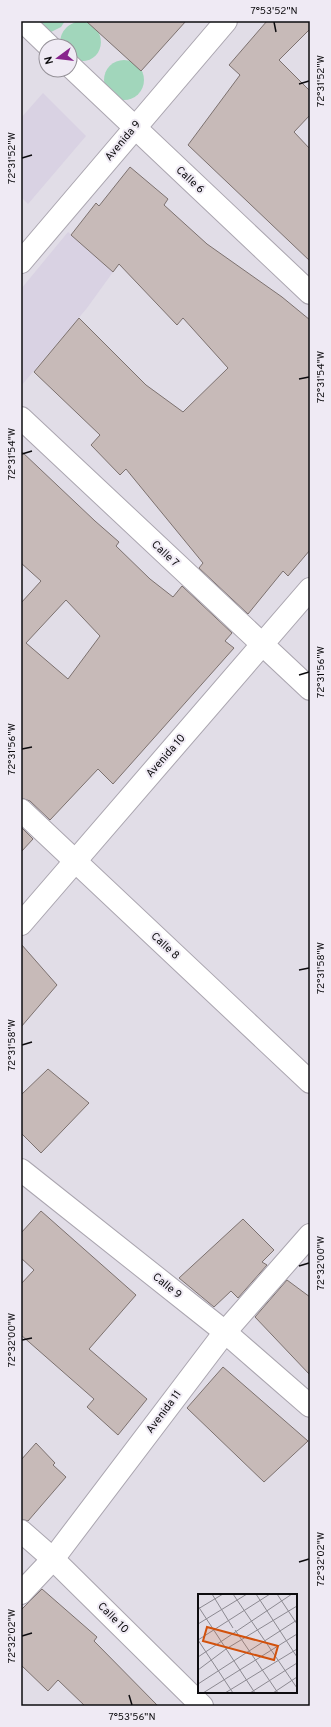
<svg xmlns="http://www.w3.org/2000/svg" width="331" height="1727" font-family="Overpass,sans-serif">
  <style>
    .built { fill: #d9d2e3 }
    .green { fill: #a1d6bb }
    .building { fill: #c7bab8; stroke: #7c716f; fill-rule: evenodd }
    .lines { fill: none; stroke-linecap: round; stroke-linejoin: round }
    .street-casing { stroke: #aaa5af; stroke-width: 24 }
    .secondary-casing { stroke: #aaa5af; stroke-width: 24 }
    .street { stroke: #fff; stroke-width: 22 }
    .secondary { stroke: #fff; stroke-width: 22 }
    .ticks { fill: none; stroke: #0d0c0f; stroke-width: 1.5 }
    .labels { text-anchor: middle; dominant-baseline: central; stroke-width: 4; stroke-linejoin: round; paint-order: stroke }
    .street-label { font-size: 11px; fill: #0d0c0f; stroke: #efeaf4 }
    .inset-road { fill: none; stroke: #8c8991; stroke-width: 1 }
    .view { fill: #d2510c; fill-opacity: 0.15; stroke: #d2510c; stroke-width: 2 }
    .inset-edge { fill: none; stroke: #0d0c0f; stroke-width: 2 }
    .neatline { fill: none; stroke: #0d0c0f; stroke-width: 1.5 }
    .ticks-label { font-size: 10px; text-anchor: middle; fill: #0d0c0f }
  </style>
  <rect width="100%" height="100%" fill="#e1dde7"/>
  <g class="built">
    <polygon points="43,93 86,136 28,204 21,197 21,118"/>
    <polygon points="68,232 113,272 87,308 21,386 21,289"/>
  </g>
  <g class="green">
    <polygon points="27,21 65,21 61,27 49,33"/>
    <path d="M80,21C113,25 105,72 70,59V46H61C58,33 68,23 80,21Z"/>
    <circle cx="124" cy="80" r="20"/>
  </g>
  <g class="building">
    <polygon points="86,21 186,21 141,71"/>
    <polygon points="267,21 310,21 310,29 279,60 310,91 310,115 294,132 310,149 310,261 188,145 240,75 229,65"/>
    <polygon points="130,167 168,199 164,205 207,244 282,297 310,320 310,550 288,576 283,571 248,614 199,568 203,563 126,469 120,475 91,445 100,435 34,372 79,318 146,385 183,412 228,368 183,318 177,325 119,264 113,272 71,235 96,203 99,206"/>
    <path d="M21,451L95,521L119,542L116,546L150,579L173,597L182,586L232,633L225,641L234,648L113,784L98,769L50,820L30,801L21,798V603L41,581L21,563ZM66,600L100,636L68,679L26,643Z"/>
    <polygon points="21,827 33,839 21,852"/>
    <polygon points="21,944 57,985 21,1027"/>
    <polygon points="48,1069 89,1103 41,1153 21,1133 21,1095"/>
    <polygon points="41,1211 136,1295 89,1349 147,1399 118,1435 87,1407 94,1399 21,1335 21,1284 34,1270 21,1258 21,1233"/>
    <polygon points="243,1219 274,1250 262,1262 267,1265 238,1298 231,1291 214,1307 179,1278"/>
    <polygon points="287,1280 310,1297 310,1375 255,1317"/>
    <polygon points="223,1367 308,1441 264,1482 187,1408"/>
    <polygon points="36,1443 55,1463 53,1465 66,1477 28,1521 21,1519 21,1460"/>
    <polygon points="42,1589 97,1637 94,1641 158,1706 85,1706 58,1680 48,1691 21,1665 21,1610"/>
  </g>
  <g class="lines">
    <defs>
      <g id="street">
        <polyline points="23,21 49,46"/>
        <polyline points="70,66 310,293"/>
        <polyline points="21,418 310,689"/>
        <polyline points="21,810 310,1082"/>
        <polyline points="21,924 310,589"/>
        <polyline points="21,1531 53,1559 202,1706"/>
        <polyline points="21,1593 53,1559 225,1332 310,1235"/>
      </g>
      <g id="secondary">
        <polyline points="21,262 226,21"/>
        <polyline points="21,1170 225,1332 310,1406"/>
      </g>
    </defs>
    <use href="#street" class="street-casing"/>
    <use href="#secondary" class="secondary-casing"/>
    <use href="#street" class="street"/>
    <use href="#secondary" class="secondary"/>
  </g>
  <path class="ticks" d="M274,22L276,32M299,84L309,81M22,158L32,155M299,379L309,377M22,454L32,451M299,675L309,672M22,749L32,747M299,970L309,968M22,1045L32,1042M299,1266L309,1263M22,1340L32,1338M299,1562L309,1559M22,1636L32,1633M129,1695L132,1705"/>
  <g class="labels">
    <g class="street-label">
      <text transform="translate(123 141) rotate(-50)">Avenida 9</text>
      <text transform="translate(190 180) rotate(43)">Calle 6</text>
      <text transform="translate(165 554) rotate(43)">Calle 7</text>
      <text transform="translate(166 756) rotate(-49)">Avenida 10</text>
      <text transform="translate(165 946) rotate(43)">Calle 8</text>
      <text transform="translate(167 1286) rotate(39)">Calle 9</text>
      <text transform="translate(164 1412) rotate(-53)">Avenida 11</text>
      <text transform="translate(113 1618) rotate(45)">Calle 10</text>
    </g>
  </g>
  <g transform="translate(198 1594)">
    <rect width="99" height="99" fill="#e1dde7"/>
    <path class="inset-road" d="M14,0L35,34M35,0L99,94M58,0L99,63M79,0L99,30M0,12L57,99M0,15L25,0M0,30L49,0M37,36L80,99M0,46L72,0M0,46L35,99M0,63L94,0M0,76L28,55L99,12M0,90L99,26M5,99L99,40M27,99L99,55M52,99L99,69M75,99L99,83"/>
    <path class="view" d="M9,33L80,52L76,66L5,47Z"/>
    <rect width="99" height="99" class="inset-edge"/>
  </g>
  <rect width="331" height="1727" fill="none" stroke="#efeaf4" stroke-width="44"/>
  <g transform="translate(58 58) rotate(255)"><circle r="19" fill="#efeaf4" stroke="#959198"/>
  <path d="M0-3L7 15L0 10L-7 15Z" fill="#88248d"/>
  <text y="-6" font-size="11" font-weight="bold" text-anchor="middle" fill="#0d0c0f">N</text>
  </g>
  <rect x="22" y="22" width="287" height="1683" class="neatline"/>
  <g class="ticks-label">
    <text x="274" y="14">7°53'52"N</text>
    <text transform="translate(320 81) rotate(-90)" y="4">72°31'52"W</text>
    <text transform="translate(11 158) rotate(-90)" y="4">72°31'52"W</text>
    <text transform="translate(320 377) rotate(-90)" y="4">72°31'54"W</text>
    <text transform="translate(11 454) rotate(-90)" y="4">72°31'54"W</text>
    <text transform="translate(320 672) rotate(-90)" y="4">72°31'56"W</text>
    <text transform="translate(11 749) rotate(-90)" y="4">72°31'56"W</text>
    <text transform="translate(320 968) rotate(-90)" y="4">72°31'58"W</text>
    <text transform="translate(11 1045) rotate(-90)" y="4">72°31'58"W</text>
    <text transform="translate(320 1263) rotate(-90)" y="4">72°32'00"W</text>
    <text transform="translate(11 1340) rotate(-90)" y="4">72°32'00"W</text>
    <text transform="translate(320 1559) rotate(-90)" y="4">72°32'02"W</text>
    <text transform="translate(11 1636) rotate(-90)" y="4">72°32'02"W</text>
    <text x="132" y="1720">7°53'56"N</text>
  </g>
</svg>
